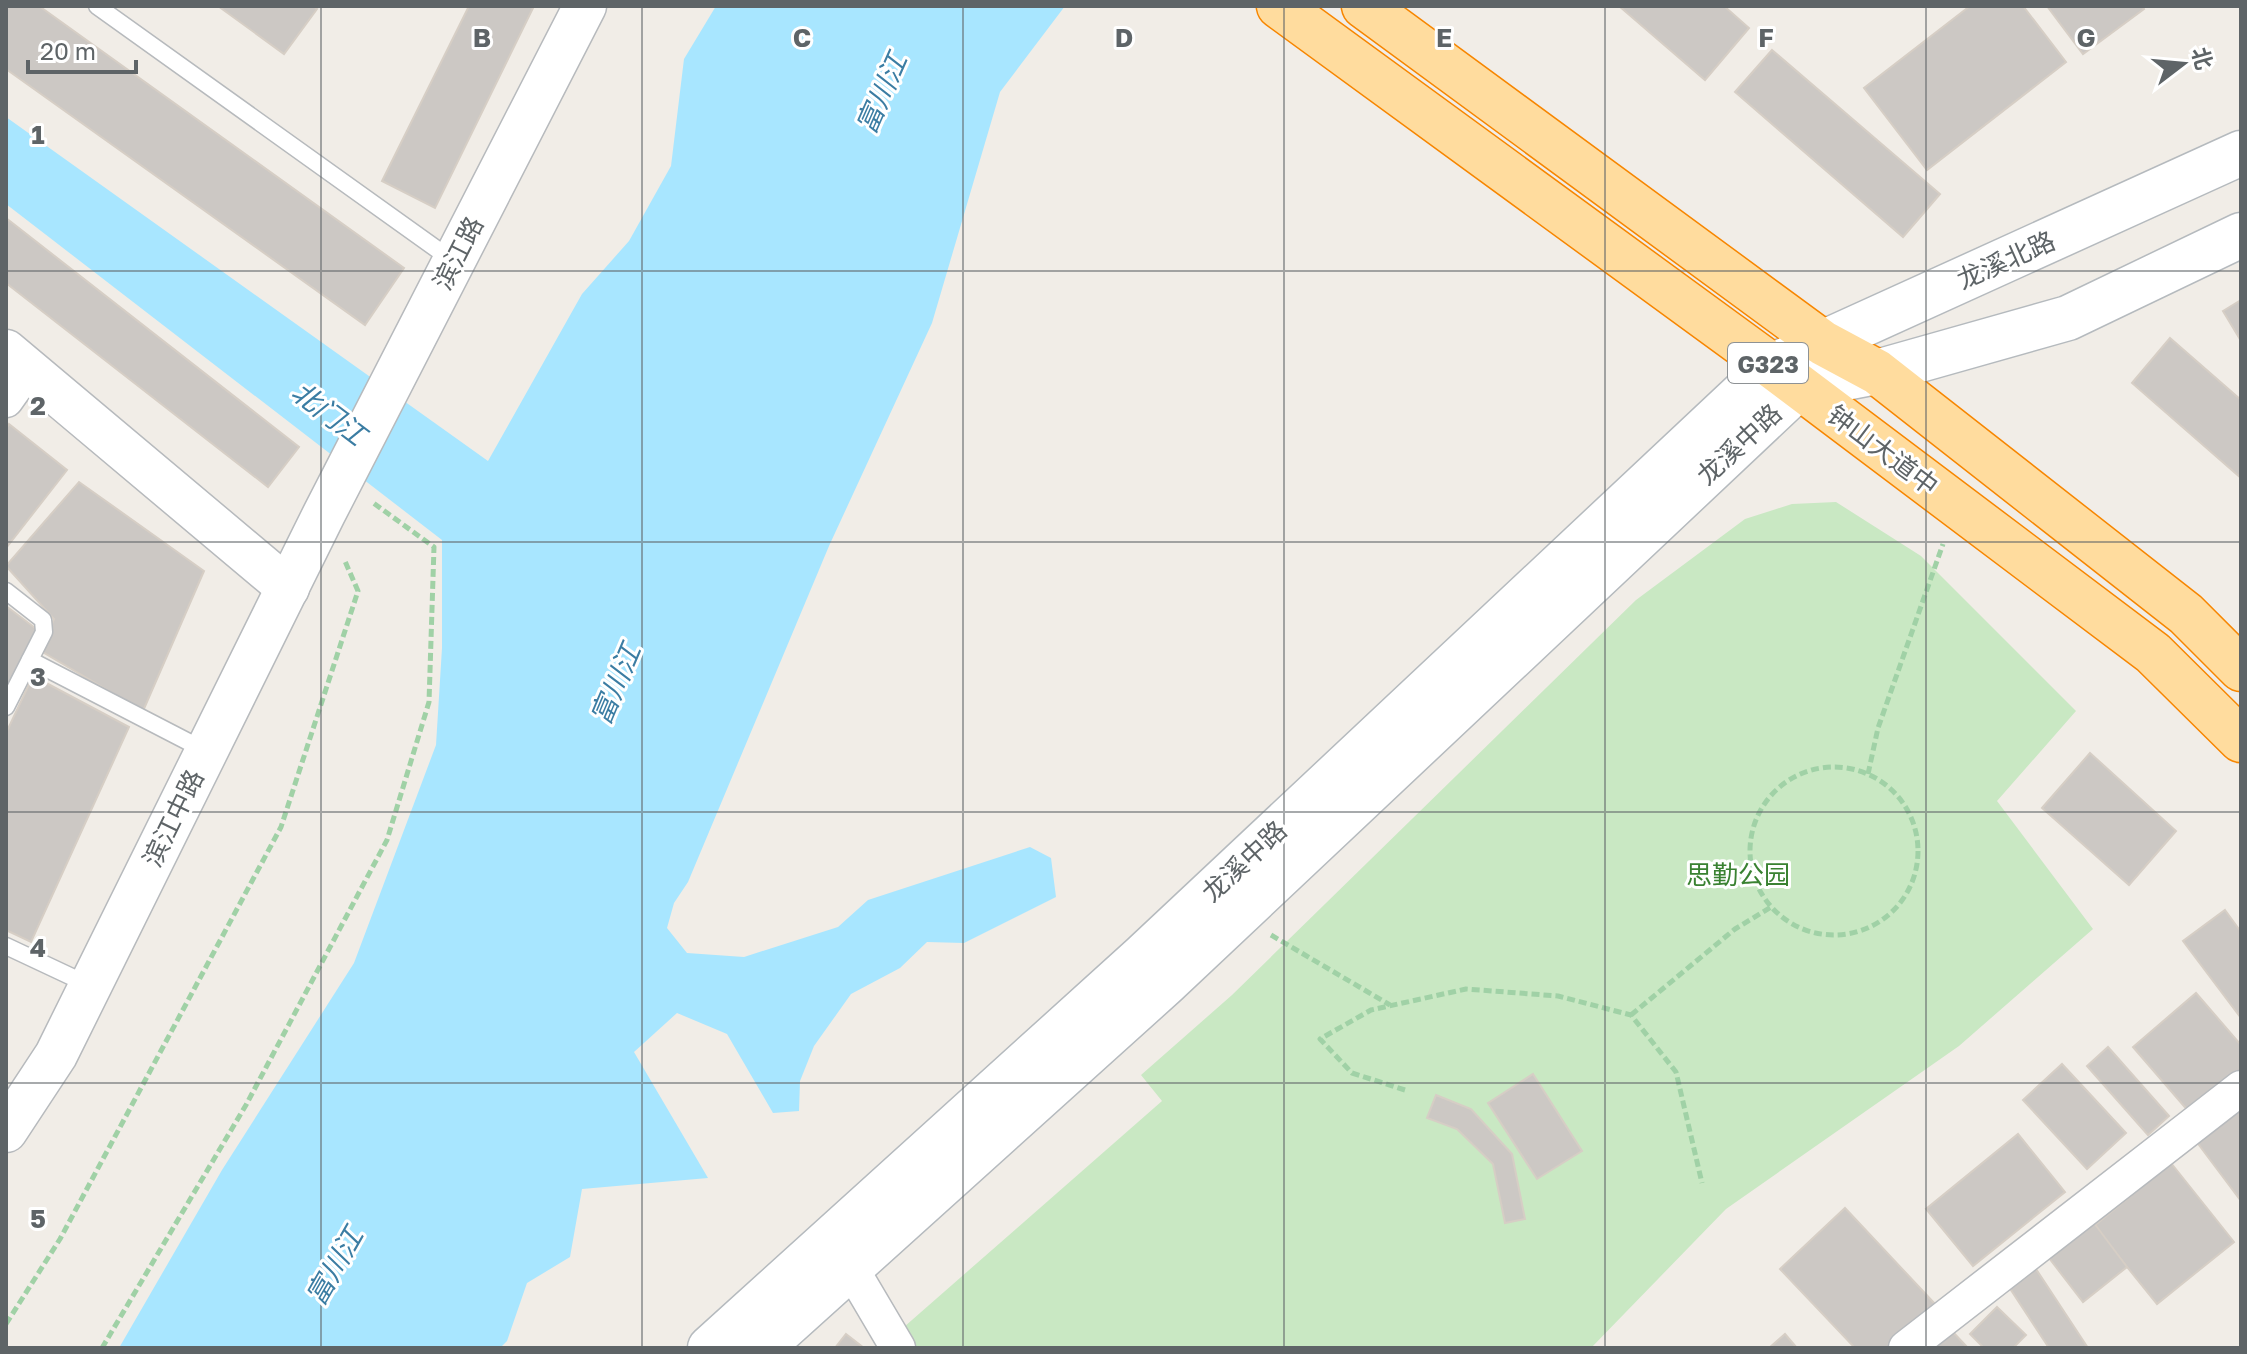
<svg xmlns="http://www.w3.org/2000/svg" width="2247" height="1354" font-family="'Golos Text','Noto Sans SC',sans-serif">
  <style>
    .green { fill: #c9e8c3 }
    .water { fill: #a8e6ff }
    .building { fill: #ccc8c4; stroke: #d6cec5; stroke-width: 2 }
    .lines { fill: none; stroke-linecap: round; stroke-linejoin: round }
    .service-casing { stroke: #b7babd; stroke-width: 19 }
    .minor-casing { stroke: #b7babd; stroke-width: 37 }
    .tertiary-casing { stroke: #b7babd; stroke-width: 45 }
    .secondary-casing { stroke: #b5babe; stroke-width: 47 }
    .trunk-casing { stroke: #f78600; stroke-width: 47 }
    .path { stroke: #a0d1a6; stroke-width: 5; stroke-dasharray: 8 4; stroke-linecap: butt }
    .service { stroke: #fff; stroke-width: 16 }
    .minor { stroke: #fff; stroke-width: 34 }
    .tertiary { stroke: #fff; stroke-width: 42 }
    .secondary { stroke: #fff; stroke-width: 44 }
    .trunk { stroke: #ffdc9e; stroke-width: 44 }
    .grid { fill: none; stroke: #5e6467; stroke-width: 2; stroke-opacity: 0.55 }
    .labels { text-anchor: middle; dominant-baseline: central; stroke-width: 6; stroke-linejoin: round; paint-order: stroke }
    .shield { fill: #fff; stroke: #8e9295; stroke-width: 2 }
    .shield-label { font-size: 24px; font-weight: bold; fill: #5e6467 }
    .street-label { font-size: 26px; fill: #5e6467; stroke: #fff }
    .park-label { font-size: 26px; fill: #3a8232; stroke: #fff }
    .water-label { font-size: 28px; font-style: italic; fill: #3b7da3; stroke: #fff }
    .grid-label { font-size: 26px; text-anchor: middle; font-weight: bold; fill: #5e6467; stroke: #fff; stroke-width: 6; stroke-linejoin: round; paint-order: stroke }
  </style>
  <rect width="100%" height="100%" fill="#f1ede7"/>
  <polygon class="green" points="1836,502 1921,556 2076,711 1997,801 2093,929 1959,1046 1726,1209 1591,1348 886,1348 904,1327 1162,1101 1141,1075 1232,995 1636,600 1745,519 1792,504"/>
  <polygon class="water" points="716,6 1065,6 1000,92 932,323 829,546 688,882 674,903 667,928 687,953 744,957 838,927 868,900 1030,847 1051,858 1056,897 964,943 927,942 900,968 851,994 814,1046 800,1081 799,1111 773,1113 727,1034 677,1013 634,1052 708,1178 582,1189 570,1257 527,1283 507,1341 500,1348 119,1348 222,1170 354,963 436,745 442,648 442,540 6,204 6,117 488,461 582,294 629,241 671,166 684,59"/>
  <g class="building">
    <polygon points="6,6 39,6 404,268 365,325 6,69"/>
    <polygon points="218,6 313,6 317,9 284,54"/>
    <polygon points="469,6 534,6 435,208 382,181"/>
    <polygon points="1619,6 1724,6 1749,28 1705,80"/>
    <polygon points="1970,6 2023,6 2066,62 1927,170 1864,88"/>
    <polygon points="2047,6 2142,6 2144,9 2083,54"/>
    <polygon points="1772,50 1940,194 1903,237 1735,92"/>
    <polygon points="6,218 299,447 268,487 6,283"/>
    <polygon points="2241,300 2241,341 2223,311"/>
    <polygon points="2170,338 2241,400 2241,478 2132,383"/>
    <polygon points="9,424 67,470 6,548 6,429"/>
    <polygon points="79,482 204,571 143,711 41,651 54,619 6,566"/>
    <polygon points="6,606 39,631 6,696"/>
    <polygon points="33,676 129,727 31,942 6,930 6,733"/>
    <polygon points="2090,753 2176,831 2129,885 2042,808"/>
    <polygon points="2225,910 2241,932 2241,1018 2183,941"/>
    <polygon points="2196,993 2241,1045 2241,1069 2190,1113 2133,1047"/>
    <polygon points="2108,1047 2169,1116 2148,1135 2087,1066"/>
    <polygon points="2062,1064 2126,1133 2087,1169 2023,1100"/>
    <polygon points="1533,1074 1582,1151 1537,1179 1488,1103"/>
    <polygon points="1436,1095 1471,1109 1512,1154 1525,1219 1505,1223 1493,1164 1457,1129 1427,1118"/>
    <polygon points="2241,1107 2241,1201 2196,1141"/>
    <polygon points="2018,1134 2065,1192 1973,1266 1926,1209"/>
    <polygon points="2171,1163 2234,1242 2157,1304 2094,1226"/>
    <polygon points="1845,1208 1936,1305 1890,1348 1855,1348 1780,1269"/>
    <polygon points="2094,1223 2127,1267 2083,1302 2049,1258"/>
    <polygon points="2036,1269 2088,1348 2049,1348 2009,1287"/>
    <polygon points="1997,1307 2026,1335 2013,1348 1984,1348 1970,1334"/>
    <polygon points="1951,1330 1968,1348 1933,1348"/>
    <polygon points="846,1334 864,1348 835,1348"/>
    <polygon points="1785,1334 1797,1348 1769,1348"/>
  </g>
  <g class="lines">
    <defs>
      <g id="service">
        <polyline points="97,6 452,260"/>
        <polyline points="6,591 43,620 44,632 6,707"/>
        <polyline points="30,660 206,751"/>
        <polyline points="6,946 89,985"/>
      </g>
      <g id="minor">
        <polyline points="6,400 28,369"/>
        <polyline points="839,1248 898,1348"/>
        <polyline points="1906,1348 2241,1088"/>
      </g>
      <g id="tertiary">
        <polyline points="6,351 288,588"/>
        <polyline points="6,1131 56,1055 324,514 585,6"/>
      </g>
      <g id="secondary">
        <polyline points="710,1348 1142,957 1772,366 2241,153"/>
        <polyline points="761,1348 1166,983 1799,387 1877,372 2068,318 2241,235"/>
      </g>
      <g id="trunk">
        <polyline points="1279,6 1772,366 2153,653 2241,740"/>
        <polyline points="1364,6 1823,343 1877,372 2186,614 2241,669"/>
      </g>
    </defs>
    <use href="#service" class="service-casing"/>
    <use href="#minor" class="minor-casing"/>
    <use href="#tertiary" class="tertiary-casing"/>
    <use href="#secondary" class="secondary-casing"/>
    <use href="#trunk" class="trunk-casing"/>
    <g class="path">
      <circle cx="1834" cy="851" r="84"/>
      <polyline points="1868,774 1878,728 1943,544"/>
      <polyline points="1271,935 1390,1005"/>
      <polyline points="1631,1015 1735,929 1771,907"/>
      <polyline points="1405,1090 1352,1073 1320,1039 1371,1010 1466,989 1558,996 1631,1015 1676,1072 1702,1183"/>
      <polyline points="6,1324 60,1239 281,827 358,591 344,559"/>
      <polyline points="102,1348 246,1105 387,840 429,702 434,547 372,502"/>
    </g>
    <use href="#service" class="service"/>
    <use href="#minor" class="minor"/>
    <use href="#tertiary" class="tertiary"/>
    <use href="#secondary" class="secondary"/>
    <use href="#trunk" class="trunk"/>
  </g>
  <path class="grid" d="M321,6V1348M642,6V1348M963,6V1348M1284,6V1348M1605,6V1348M1926,6V1348M6,271H2241M6,542H2241M6,812H2241M6,1083H2241"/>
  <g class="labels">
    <rect class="shield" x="1728" y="343" width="80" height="40" rx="6"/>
    <g class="shield-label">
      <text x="1768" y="363">G323</text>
    </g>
    <g class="street-label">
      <text transform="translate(458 253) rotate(-63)">滨江路</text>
      <text transform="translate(2006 260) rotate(-24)">龙溪北路</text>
      <text transform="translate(1739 444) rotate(-43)">龙溪中路</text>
      <text transform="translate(1883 450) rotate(37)">钟山大道中</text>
      <text transform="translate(173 818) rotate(-64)">滨江中路</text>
      <text transform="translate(1244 861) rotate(-43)">龙溪中路</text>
    </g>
    <g class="park-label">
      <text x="1738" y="874">思勤公园</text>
    </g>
    <g class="water-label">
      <text transform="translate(881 93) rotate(-66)">富川江</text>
      <text transform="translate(329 413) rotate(37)">北门江</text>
      <text transform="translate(615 684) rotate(-67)">富川江</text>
      <text transform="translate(334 1266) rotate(-60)">富川江</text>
    </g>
  </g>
  <g class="grid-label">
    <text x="482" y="47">B</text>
    <text x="802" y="47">C</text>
    <text x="1124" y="47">D</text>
    <text x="1444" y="47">E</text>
    <text x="1766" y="47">F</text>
    <text x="2086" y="47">G</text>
    <text x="38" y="144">1</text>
    <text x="38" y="415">2</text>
    <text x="38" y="686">3</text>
    <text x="38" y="957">4</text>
    <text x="38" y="1228">5</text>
  </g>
  <rect width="2247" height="1354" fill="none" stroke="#5e6467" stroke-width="16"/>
  <g transform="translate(2183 64) rotate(74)" stroke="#ffffff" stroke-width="6" paint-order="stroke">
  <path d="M0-6L14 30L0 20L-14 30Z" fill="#5e6467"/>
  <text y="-12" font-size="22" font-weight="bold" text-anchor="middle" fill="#5e6467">北</text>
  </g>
  <path d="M28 60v12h108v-12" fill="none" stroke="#5e6467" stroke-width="4"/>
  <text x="40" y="60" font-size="24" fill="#5e6467" stroke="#ffffff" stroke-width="6" paint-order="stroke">20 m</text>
</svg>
